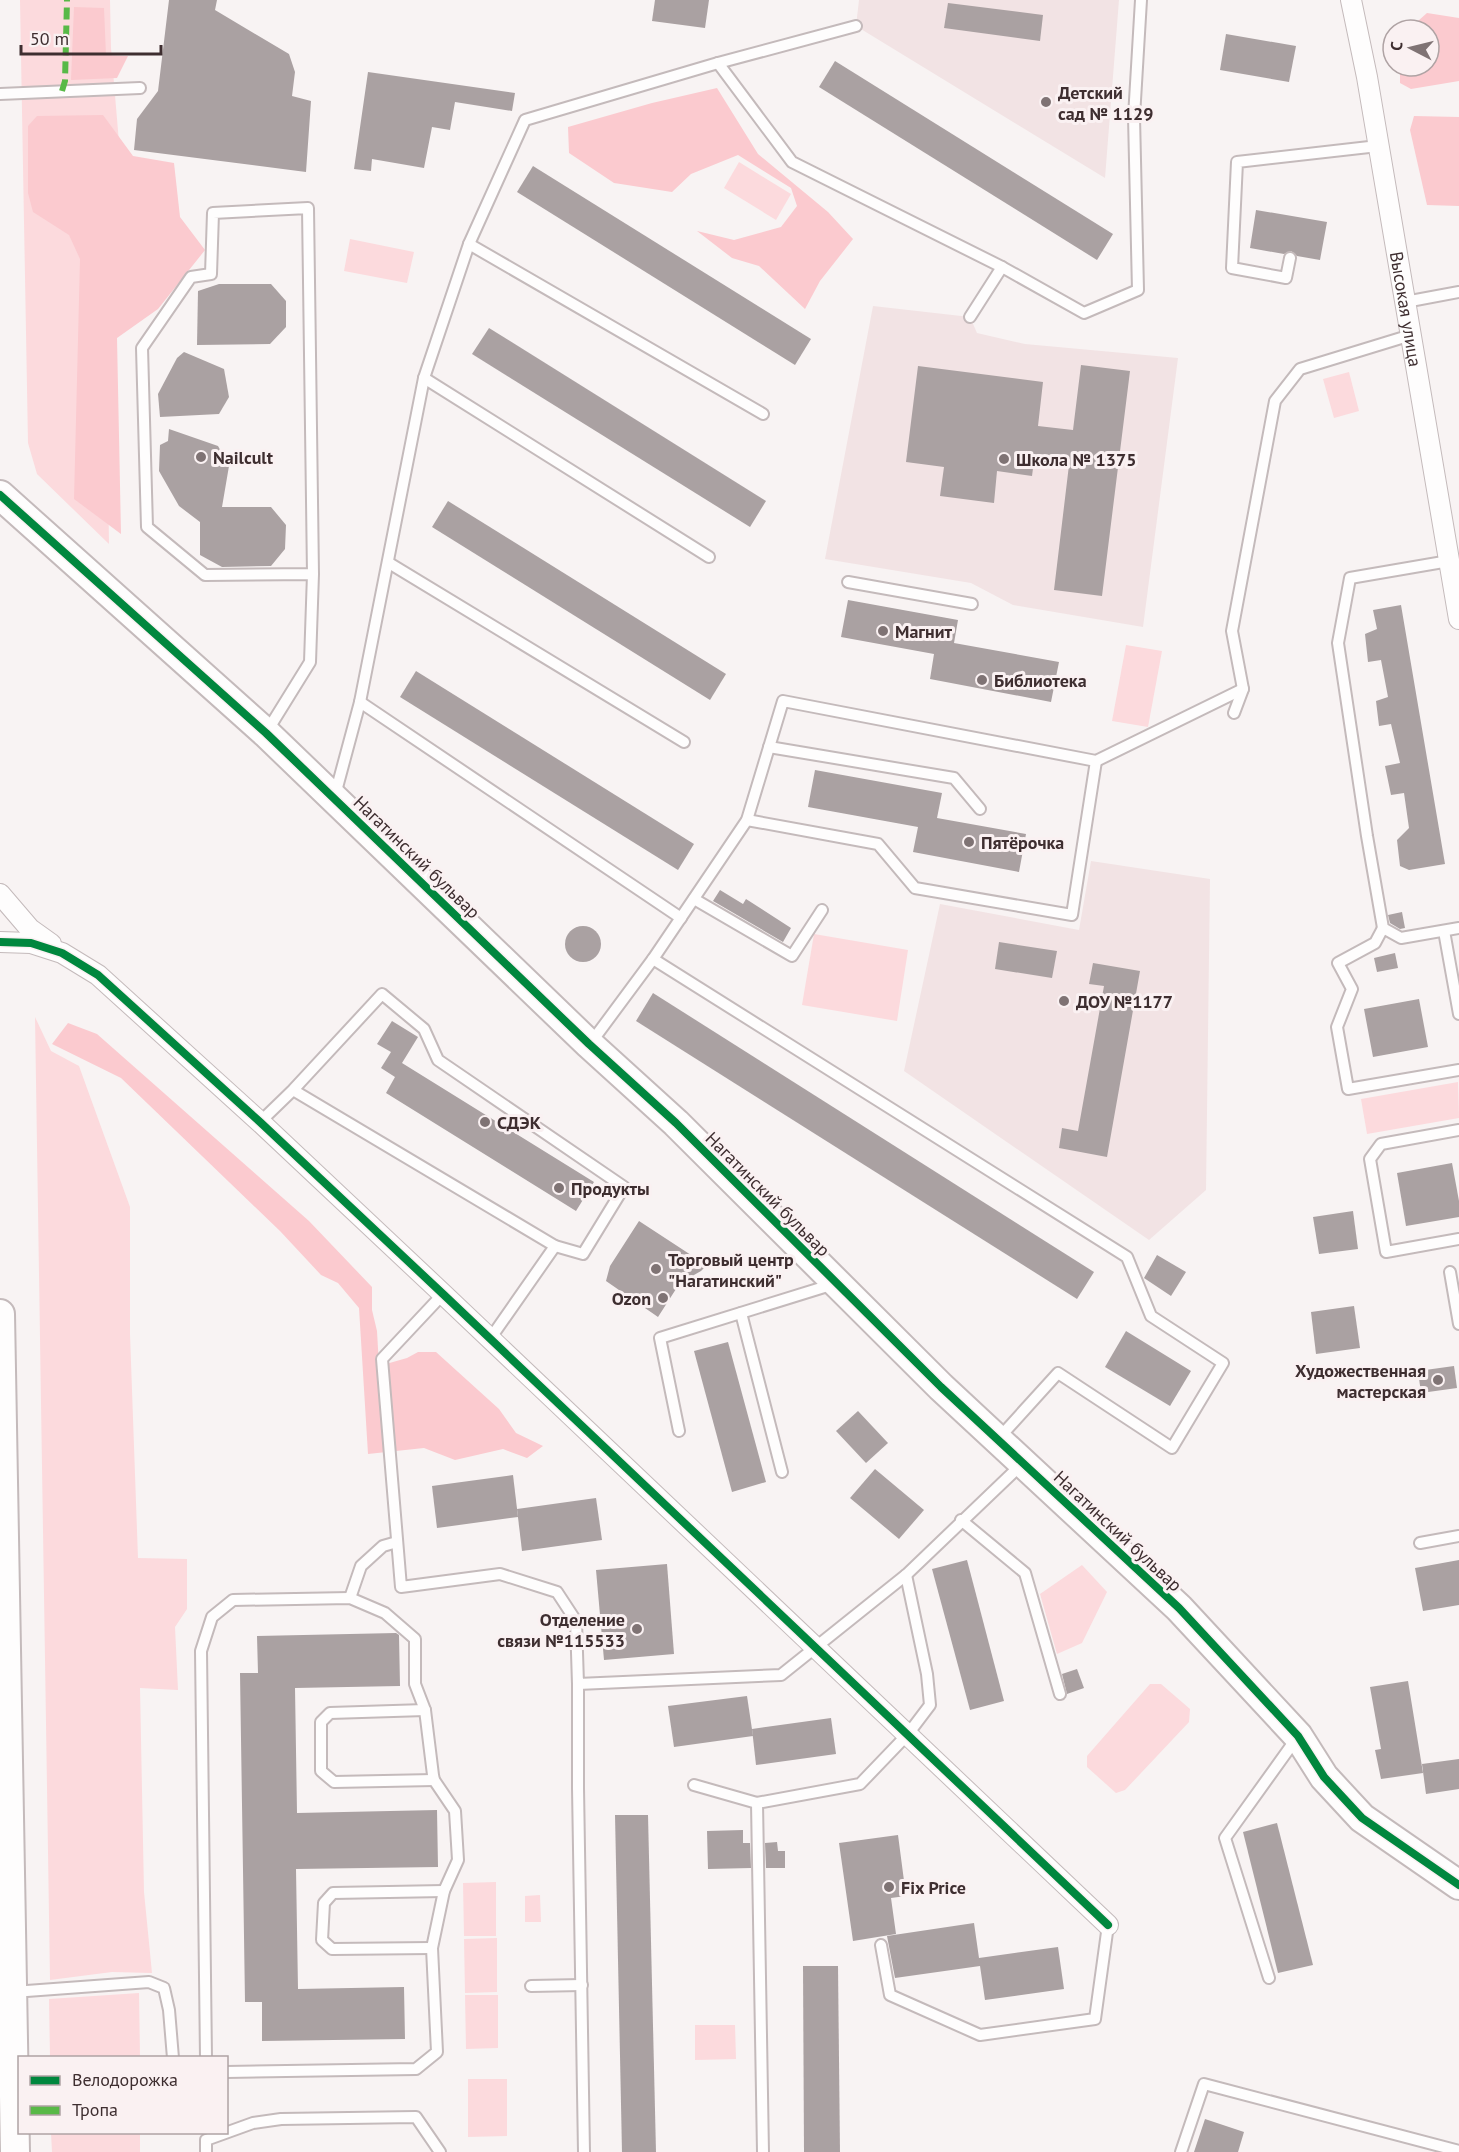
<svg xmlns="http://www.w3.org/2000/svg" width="1459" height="2152" font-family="'PT Sans',sans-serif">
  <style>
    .built { fill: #f2e3e4 }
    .green { fill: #fcdadd }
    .forest { fill: #fbcacf }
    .building { fill: #aaa1a2 }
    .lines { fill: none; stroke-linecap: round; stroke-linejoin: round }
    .lane-casing { stroke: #c4babb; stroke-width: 14 }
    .street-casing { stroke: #c4babb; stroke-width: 22 }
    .secondary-casing { stroke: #c4babb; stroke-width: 32 }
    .lane { stroke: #fefdfd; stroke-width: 10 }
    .street { stroke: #fefdfd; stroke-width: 20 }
    .secondary { stroke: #fefdfd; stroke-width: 28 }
    .quiet { stroke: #58b947; stroke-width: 6; stroke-dasharray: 12 6; stroke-linecap: butt }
    .cycleway-casing { stroke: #faf1f2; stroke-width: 11 }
    .cycleway { stroke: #00873e; stroke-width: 8 }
    .poi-dot { fill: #7f7374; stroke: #faf1f2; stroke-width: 2 }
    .labels { text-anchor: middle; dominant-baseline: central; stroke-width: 6; stroke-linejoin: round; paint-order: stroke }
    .poi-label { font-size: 18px; font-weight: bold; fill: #3e2e30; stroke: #faf1f2; text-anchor: start }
    .street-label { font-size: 18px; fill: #3e2e30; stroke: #faf1f2 }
  </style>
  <rect width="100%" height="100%" fill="#f8f3f3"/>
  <g class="built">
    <polygon points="859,0 1119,0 1105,178 856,26"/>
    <polygon points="873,306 970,317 977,333 1025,344 1178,358 1143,627 1013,605 971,583 825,559"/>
    <polygon points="1091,861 1210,879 1206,1190 1149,1240 904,1071 940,904 1079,930"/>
  </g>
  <g class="green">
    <polygon points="20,0 110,0 111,48 126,225 105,270 109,544 37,474 28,443"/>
    <polygon points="739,162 791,194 776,220 724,188"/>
    <polygon points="350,239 414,252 407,283 344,271"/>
    <polygon points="1349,372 1359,411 1334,418 1323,379"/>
    <polygon points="1126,645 1162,651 1148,727 1112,721"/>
    <polygon points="814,934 908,950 897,1021 802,1005"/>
    <polygon points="35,1017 51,1051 79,1066 130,1207 130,1334 138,1558 187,1559 187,1609 175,1627 178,1690 140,1688 144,1892 152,1973 112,1972 50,1980"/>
    <polygon points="1458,1082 1459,1118 1367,1134 1361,1099"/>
    <polygon points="1082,1565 1107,1592 1082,1643 1057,1654 1040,1594"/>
    <polygon points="1150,1684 1161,1684 1190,1709 1189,1722 1125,1790 1116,1793 1087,1767 1087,1756"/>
    <polygon points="496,1882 496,1936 464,1936 463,1883"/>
    <polygon points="540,1895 541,1922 525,1922 525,1896"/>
    <polygon points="497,1938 497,1992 465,1993 464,1939"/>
    <polygon points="139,1993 140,2057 50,2057 49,1999"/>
    <polygon points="465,1995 498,1995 498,2048 466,2049"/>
    <polygon points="695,2025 735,2025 736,2059 695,2060"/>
    <polygon points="468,2079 507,2079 507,2136 468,2137"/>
    <polygon points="51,2133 140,2133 140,2152 52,2152"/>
  </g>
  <g class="forest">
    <polygon points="74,7 104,8 106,55 128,56 117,78 71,80"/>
    <polygon points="1427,13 1459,18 1459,81 1411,89 1400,83 1400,66 1429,66 1429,30 1414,30 1418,21"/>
    <polygon points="717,88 758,154 828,212 853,239 820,281 805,309 759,266 732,258 697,231 734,240 781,227 797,206 791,188 738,155 691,174 672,192 614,183 569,153 568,127 652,103"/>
    <polygon points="103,115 133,156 174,163 180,217 205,250 158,309 117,338 121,534 74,499 80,259 69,235 33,212 28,193 28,126 37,116"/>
    <polygon points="1414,116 1459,117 1459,206 1427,205 1410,130"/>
    <polygon points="68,1023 97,1034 309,1221 372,1287 372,1310 377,1331 379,1366 407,1358 418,1352 436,1352 499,1409 516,1433 543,1446 527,1458 503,1449 455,1460 424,1448 368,1454 359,1308 338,1283 321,1275 280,1231 121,1078 52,1044"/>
  </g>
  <g class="building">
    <polygon points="169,0 217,0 215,10 289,54 295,72 292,96 311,101 306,172 134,150 137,119 158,91"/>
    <polygon points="655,0 709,0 705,28 652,21"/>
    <polygon points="948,3 1043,15 1040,41 944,28"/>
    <polygon points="1226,34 1296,46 1289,82 1220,70"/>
    <polygon points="835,61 1113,234 1097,260 819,87"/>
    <polygon points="368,72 515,93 512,111 455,102 450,130 432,127 424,168 372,159 371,171 354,169"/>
    <polygon points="533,166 811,339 795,365 517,192"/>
    <polygon points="1256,210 1327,222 1320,260 1297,256 1291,251 1284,254 1250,248"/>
    <polygon points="219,284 271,284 286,301 286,327 270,344 197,345 198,291"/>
    <polygon points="489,328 766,501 750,527 472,354"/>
    <polygon points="184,352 224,369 229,397 219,414 160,417 158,394 177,358"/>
    <polygon points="1081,365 1130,371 1102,596 1054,590 1069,465 1034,461 1032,476 997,471 994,503 940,496 944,467 906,462 918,366 1043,382 1038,426 1073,430"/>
    <polygon points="169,429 218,446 229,466 222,507 271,507 286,525 285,549 271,566 222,567 200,555 200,522 179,506 159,471 160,445 168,441"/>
    <polygon points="448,501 726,674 710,700 432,527"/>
    <polygon points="848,600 958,620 954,643 1059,662 1051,702 930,679 934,654 841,637"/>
    <polygon points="1401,605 1445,864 1409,870 1400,866 1397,840 1409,828 1404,793 1391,795 1385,766 1400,763 1391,724 1379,726 1376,701 1388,697 1381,660 1368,662 1365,634 1377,629 1373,610"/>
    <polygon points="416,671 694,844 678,870 400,697"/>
    <polygon points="815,770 942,793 937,818 1026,834 1019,872 913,852 918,827 808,807"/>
    <polygon points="720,890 743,904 746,899 791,928 783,942 713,901"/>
    <polygon points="1402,912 1405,928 1400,929 1390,923 1388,915"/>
    <circle cx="583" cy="944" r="18"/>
    <polygon points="999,942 1057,951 1052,978 995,969"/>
    <polygon points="1395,953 1398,968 1377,972 1374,958"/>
    <polygon points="1093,963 1140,971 1107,1157 1059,1148 1062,1128 1078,1131 1104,986 1089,984"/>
    <polygon points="653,993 1094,1272 1077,1299 636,1021"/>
    <polygon points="1419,999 1428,1047 1373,1057 1364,1009"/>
    <polygon points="392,1021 418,1037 402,1063 594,1182 576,1211 386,1093 395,1077 381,1068 391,1052 377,1044"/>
    <polygon points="1452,1163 1459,1201 1459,1217 1406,1226 1397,1173"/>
    <polygon points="1353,1211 1358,1249 1319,1254 1313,1217"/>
    <polygon points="639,1221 691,1255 701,1256 705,1260 705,1267 701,1271 694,1275 688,1283 676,1289 658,1317 606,1281 610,1266"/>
    <polygon points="1157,1255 1186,1272 1171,1296 1144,1278"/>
    <polygon points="1354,1306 1360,1348 1316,1354 1311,1312"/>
    <polygon points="1126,1331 1191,1371 1170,1406 1105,1367"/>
    <polygon points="728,1342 766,1482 732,1492 694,1351"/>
    <polygon points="1454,1366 1457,1388 1421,1393 1418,1371"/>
    <polygon points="858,1411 888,1443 866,1463 836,1431"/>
    <polygon points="875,1469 924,1510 899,1539 850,1498"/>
    <polygon points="513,1475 518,1517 437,1528 432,1486"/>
    <polygon points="596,1498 602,1540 522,1551 517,1509"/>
    <polygon points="967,1560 1004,1701 970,1710 932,1569"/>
    <polygon points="1459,1560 1459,1605 1423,1611 1415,1568"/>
    <polygon points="667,1564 674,1654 604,1660 596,1570"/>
    <polygon points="396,1633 399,1635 400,1686 295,1688 297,1813 437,1810 438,1867 296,1869 298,1989 404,1987 405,2039 262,2041 262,2002 245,2002 240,1673 258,1673 257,1636"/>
    <polygon points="1077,1669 1084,1688 1067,1694 1062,1674"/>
    <polygon points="1408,1681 1423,1773 1381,1779 1375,1750 1381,1749 1370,1687"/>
    <polygon points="747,1696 753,1736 674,1747 668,1706"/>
    <polygon points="831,1718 836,1754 756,1765 752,1729"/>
    <polygon points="1459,1759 1459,1789 1426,1794 1422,1764"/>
    <polygon points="615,1815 648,1815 656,2152 622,2152"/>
    <polygon points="1277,1823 1313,1965 1278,1973 1243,1832"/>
    <polygon points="743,1830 743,1843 750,1843 751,1868 708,1869 707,1831"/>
    <polygon points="898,1835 906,1896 891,1898 896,1934 853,1941 839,1843"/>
    <polygon points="777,1842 778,1851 785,1851 785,1868 766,1868 765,1843"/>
    <polygon points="974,1923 979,1958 1058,1947 1064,1989 985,2000 980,1966 895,1978 887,1936"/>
    <polygon points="803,1966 838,1966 840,2152 804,2152"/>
    <polygon points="1205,2119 1244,2132 1238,2152 1194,2152"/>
  </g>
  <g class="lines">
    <defs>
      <g id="lane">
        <polyline points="718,63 792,162 1002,267 1084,313 1138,290 1134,117 1141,0"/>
        <polyline points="0,94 140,88"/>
        <polyline points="469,244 763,414"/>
        <polyline points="1290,258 1286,278 1232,268 1237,162 1378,146"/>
        <polyline points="1405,302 1459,292"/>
        <polyline points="970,317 1002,267"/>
        <polyline points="424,378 709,557"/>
        <polyline points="1449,561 1350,578 1338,643 1367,836 1383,928 1401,938 1459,928"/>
        <polyline points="389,563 684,742"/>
        <polyline points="848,582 972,604"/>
        <polyline points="360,702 681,918"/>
        <polyline points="1234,713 1243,689 1232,631 1275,401 1300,369 1411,335"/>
        <polyline points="266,733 310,662 313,574 308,208 213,213 211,274 191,277 142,348 147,527 205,575 313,574"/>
        <polyline points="769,747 954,778 980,809"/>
        <polyline points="335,795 360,702 424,378 469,244 525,120 718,63 856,26"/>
        <polyline points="747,820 878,844 915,888 1072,915 1096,761"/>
        <polyline points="694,899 792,956 822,910"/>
        <polyline points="1383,928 1375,943 1338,963 1352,989 1337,1027 1348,1089 1459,1070"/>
        <polyline points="1444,931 1459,1014"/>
        <polyline points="653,959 1127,1257 1151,1316 1223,1363 1172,1448 1058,1373 999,1438"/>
        <polyline points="590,1044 653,959 747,820 783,701 1096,761 1243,689"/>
        <polyline points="260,1122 293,1090 382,994 424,1029 438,1060 624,1187 583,1254 555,1246 293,1090"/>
        <polyline points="1459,1130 1381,1144 1370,1159 1386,1252 1459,1239"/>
        <polyline points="1450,1272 1459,1324"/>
        <polyline points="443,1294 382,1359 401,1587 500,1574 557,1592 576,1621 578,1684 781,1675 906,1575 1023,1463"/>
        <polyline points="741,1313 782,1472"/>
        <polyline points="490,1339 555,1246"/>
        <polyline points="679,1431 660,1338 834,1284"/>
        <polyline points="961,1520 1025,1573 1060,1694"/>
        <polyline points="1420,1543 1459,1536"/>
        <polyline points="350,1598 361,1566 383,1546 397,1542"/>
        <polyline points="578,1684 578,1788 584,2152"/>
        <polyline points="425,1710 330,1713 321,1722 321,1771 334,1782 434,1780"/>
        <polyline points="694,1785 757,1803"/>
        <polyline points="881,1945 890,1995 980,2035 1095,2019 1108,1925"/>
        <polyline points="432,1948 332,1949 322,1940 324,1903 333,1893 444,1891"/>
        <polyline points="1269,1978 1225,1838 1296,1739"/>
        <polyline points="531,1986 582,1985"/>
        <polyline points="13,1992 149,1982 164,1988 169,2010 173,2058"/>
        <polyline points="206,2058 201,1651 212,1617 233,1600 350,1598 385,1613 415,1639 415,1684 425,1710 433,1775 434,1780 455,1811 458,1860 444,1891 432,1948 437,2052 416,2069 226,2072"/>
        <polyline points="206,2152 206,2140 253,2123 281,2119 416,2117 440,2152"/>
        <polyline points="763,2152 757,1803 860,1784 908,1734 930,1705 927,1674 906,1575"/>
        <polyline points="1181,2152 1204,2084 1459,2151"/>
      </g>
      <g id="street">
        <path id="s1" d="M1351,0L1367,77L1459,619"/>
        <polyline points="0,894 30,929 51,944"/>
        <polyline points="0,942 31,943 62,953 98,975 260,1122 443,1294 1108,1925"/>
      </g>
      <g id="secondary">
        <polyline points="0,495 266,733 589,1044 676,1123 941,1387 1179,1608 1298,1736 1324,1777 1362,1818 1459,1885"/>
        <polyline points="0,1314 15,2152"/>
      </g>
    </defs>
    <use href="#lane" class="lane-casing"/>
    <use href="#street" class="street-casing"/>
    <use href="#secondary" class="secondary-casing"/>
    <use href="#lane" class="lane"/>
    <use href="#street" class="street"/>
    <use href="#secondary" class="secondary"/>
    <polyline class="quiet" points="62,91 65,81 67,0"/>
    <defs>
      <g id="cycleway">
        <polyline points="0,495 266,733 589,1044 676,1123 941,1387 1179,1608 1298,1736 1324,1777 1362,1818 1459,1885"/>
        <polyline points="0,942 31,943 62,953 98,975 260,1122 443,1294 1108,1925"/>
      </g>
    </defs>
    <use href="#cycleway" class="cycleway-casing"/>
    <use href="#cycleway" class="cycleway"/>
  </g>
  <g class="poi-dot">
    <circle cx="1046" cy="102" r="6"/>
    <circle cx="201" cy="457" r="6"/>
    <circle cx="1004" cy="459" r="6"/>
    <circle cx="883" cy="631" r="6"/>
    <circle cx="982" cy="680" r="6"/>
    <circle cx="969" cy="842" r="6"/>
    <circle cx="1064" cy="1001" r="6"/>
    <circle cx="485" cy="1122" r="6"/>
    <circle cx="559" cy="1188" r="6"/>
    <circle cx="656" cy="1269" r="6"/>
    <circle cx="663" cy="1298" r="6"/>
    <circle cx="1438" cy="1380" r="6"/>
    <circle cx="637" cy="1629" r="6"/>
    <circle cx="889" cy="1887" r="6"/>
  </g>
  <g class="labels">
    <g class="poi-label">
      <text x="1058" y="92">Детский<tspan x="1058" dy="21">сад № 1129</tspan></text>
      <text x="213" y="457">Nailcult</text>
      <text x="1016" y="459">Школа № 1375</text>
      <text x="895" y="631">Магнит</text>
      <text x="994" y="680">Библиотека</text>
      <text x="981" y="842">Пятёрочка</text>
      <text x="1076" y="1001">ДОУ №1177</text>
      <text x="497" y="1122">СДЭК</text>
      <text x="571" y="1188">Продукты</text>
      <text x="668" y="1259">Торговый центр<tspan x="668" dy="21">"Нагатинский"</tspan></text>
      <text x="651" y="1298" text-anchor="end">Ozon</text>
      <text x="1426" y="1370" text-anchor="end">Художественная<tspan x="1426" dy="21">мастерская</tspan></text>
      <text x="625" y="1619" text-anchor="end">Отделение<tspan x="625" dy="21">связи №115533</tspan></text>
      <text x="901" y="1887">Fix Price</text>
    </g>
    <g class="street-label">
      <text stroke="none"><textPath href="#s1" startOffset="314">Высокая улица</textPath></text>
      <text transform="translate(417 857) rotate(44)">Нагатинский бульвар</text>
      <text transform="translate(768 1194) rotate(45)">Нагатинский бульвар</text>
      <text transform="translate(1118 1531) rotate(43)">Нагатинский бульвар</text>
    </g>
  </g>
  <rect x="18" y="2056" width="210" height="78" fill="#faf1f2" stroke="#afa3a4" stroke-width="1.5"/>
  <rect x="30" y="2076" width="30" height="9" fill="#00873e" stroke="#afa3a4" stroke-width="1.5"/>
  <text x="72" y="2086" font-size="18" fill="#3e2e30">Велодорожка</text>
  <rect x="30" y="2106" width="30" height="9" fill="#58b947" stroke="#afa3a4" stroke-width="1.5"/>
  <text x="72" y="2116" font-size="18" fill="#3e2e30">Тропа</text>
  <g transform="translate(1411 48) rotate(277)"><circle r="28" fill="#faf1f2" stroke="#afa3a4" stroke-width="1.5"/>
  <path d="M0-4.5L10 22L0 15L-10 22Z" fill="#7f7374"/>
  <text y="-9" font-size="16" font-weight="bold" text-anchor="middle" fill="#3e2e30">С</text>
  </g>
  <path d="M21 45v9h140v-9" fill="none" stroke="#3e2e30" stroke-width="3"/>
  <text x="30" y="45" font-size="18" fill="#3e2e30" stroke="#faf1f2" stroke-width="4.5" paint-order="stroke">50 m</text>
</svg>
